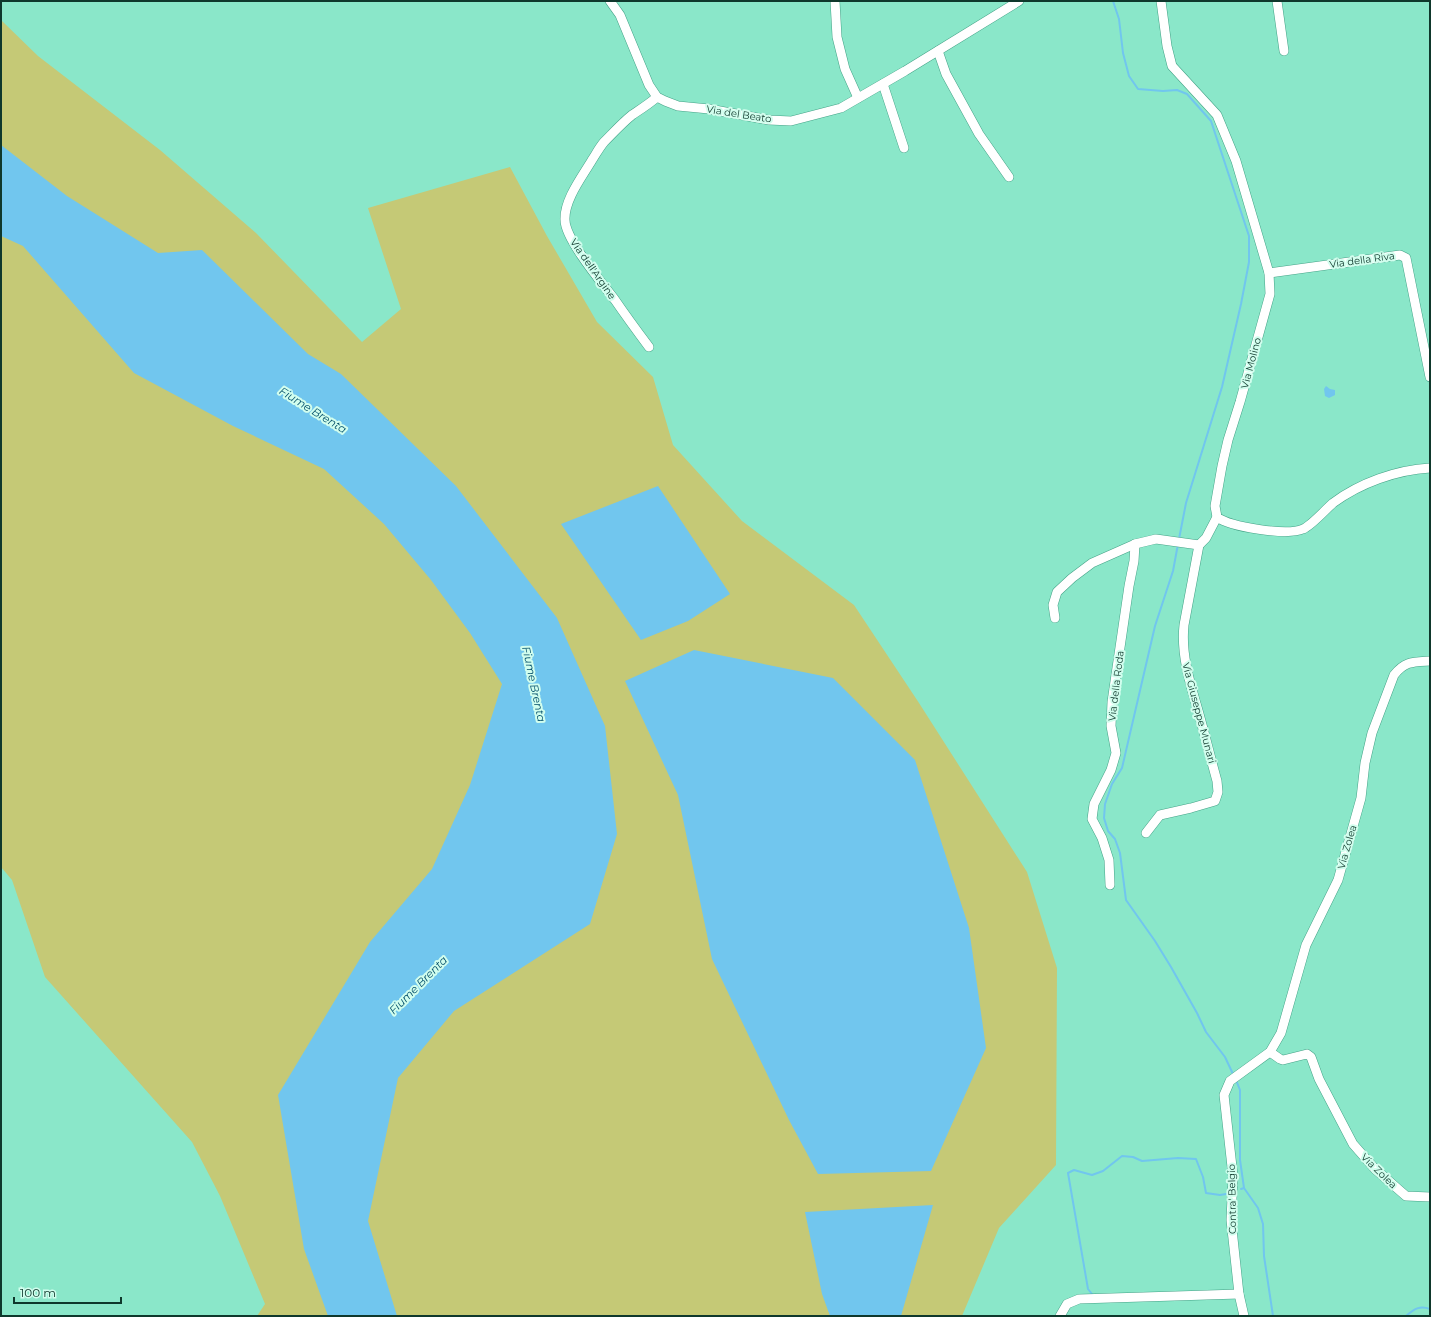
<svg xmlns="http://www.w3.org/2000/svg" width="1431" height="1317" font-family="Montserrat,sans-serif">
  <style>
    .green { fill: #c5c976 }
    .water { fill: #71c6ee }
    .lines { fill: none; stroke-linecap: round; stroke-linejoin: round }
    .stream { stroke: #71c6ee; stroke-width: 2 }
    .minor-casing { stroke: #44a387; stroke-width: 10 }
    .minor { stroke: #fff; stroke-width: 9 }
    .labels { text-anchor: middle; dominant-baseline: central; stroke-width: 4; stroke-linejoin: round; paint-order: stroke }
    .street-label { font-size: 10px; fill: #0f382c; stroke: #d2feee }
    .water-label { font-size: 11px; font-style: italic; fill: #024e6a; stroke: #d2feee }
  </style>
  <rect width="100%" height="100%" fill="#8ae7c9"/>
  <polygon class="green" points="1,20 38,56 160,150 256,233 362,342 401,309 368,208 510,167 547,236 597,322 653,377 673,445 742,521 854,605 919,703 1027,872 1057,968 1056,1165 999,1228 962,1316 257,1316 265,1304 220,1196 192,1142 45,977 12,880 1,867"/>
  <g class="water">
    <polygon points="1,145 67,196 158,253 202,250 308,354 341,374 456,486 557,618 605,726 617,834 590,924 454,1011 398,1078 368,1221 397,1316 328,1316 304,1249 278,1095 370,942 432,869 470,785 502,684 470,633 431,580 384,524 324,469 233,426 134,373 23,246 1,236"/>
    <polygon points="1326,386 1330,389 1335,390 1335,395 1329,398 1325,396 1324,389"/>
    <polygon points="658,486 730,594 688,621 641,640 561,524"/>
    <polygon points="694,650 833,678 915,760 969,928 986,1048 931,1171 818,1174 789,1120 712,959 678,795 625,681"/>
    <polygon points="933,1205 901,1316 830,1316 822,1294 805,1212"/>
  </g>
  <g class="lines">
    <g class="stream">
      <polyline points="1113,1 1119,19 1123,53 1129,76 1138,89 1163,91 1177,90 1187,94 1211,121 1249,236 1249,262 1241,304 1222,387 1186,503 1179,539"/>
      <polyline points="1178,544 1173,571 1155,626 1122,768 1112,784 1105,804 1104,818 1108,831 1115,839 1120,853 1126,900 1155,941 1171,967 1197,1013 1206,1032 1225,1057 1233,1074"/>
      <polyline points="1236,1080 1240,1090 1240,1160 1244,1188 1258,1208 1263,1224 1264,1256 1273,1316"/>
      <polyline points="1241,1189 1244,1188"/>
      <polyline points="1092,1294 1088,1289 1068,1173 1074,1170 1092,1175 1103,1171 1122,1156 1133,1157 1142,1161 1178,1158 1196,1159 1203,1177 1206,1193 1220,1195 1226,1194"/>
      <path d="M1406,1316C1414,1309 1420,1305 1430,1309"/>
    </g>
    <defs>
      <g id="minor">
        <polyline points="610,1 620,15 649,85 657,97 665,101 678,106 709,109 769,120 791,121 841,108 905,71 1019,1"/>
        <polyline points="835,1 837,37 845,69 858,98"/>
        <path d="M1161,1L1167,46L1172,66L1217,115L1236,161L1269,273L1270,294L1240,402L1228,440L1222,466L1215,506L1217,517C1230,527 1287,536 1303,529C1311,526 1326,509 1333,503C1360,483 1396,470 1430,468"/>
        <polyline points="1277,1 1284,51"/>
        <polyline points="938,51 946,74 979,134 1009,177"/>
        <polyline points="883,84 904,148"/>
        <polyline points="1269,273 1400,255 1406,258 1430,377"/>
        <path d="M649,347C637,331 626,316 615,300C602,283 565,239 565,220C564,200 582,177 592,160C596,154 599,148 604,142C613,133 622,123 632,115C641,109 649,104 657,97"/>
        <polyline points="1199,545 1206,538 1217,517"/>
        <polyline points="1055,618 1053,605 1057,592 1072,578 1092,563 1135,544"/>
        <path d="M1146,833L1160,815L1191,808L1215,801L1218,792L1217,781C1210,756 1204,731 1197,707C1189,680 1181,653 1184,625L1199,545"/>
        <polyline points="1110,885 1109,860 1102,838 1092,819 1094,804 1111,770 1116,753 1111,726 1112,702 1129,586 1134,561 1135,544 1156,539 1199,545"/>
        <polyline points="1270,1052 1280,1059 1283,1060 1307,1054 1311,1057 1319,1079 1353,1144 1375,1169 1406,1196 1430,1197"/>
        <polyline points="1060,1316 1067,1304 1079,1299 1239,1294"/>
        <path d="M1244,1316L1239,1294L1231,1220L1233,1176L1224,1095L1230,1081L1270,1052L1281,1033L1306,945L1338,880L1361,798L1365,763L1372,733L1394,675C1405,661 1413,662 1430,661"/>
      </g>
    </defs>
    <use href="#minor" class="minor-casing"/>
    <use href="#minor" class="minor"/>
  </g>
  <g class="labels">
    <g class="street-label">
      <text transform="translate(739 114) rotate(9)">Via del Beato</text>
      <text transform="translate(1362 260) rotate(-8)">Via della Riva</text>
      <text transform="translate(593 269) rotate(55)">Via dell'Argine</text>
      <text transform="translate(1251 363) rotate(-75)">Via Molino</text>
      <text transform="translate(1116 686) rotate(-83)">Via della Roda</text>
      <text transform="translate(1199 713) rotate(75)">Via Giuseppe Munari</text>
      <text transform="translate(1347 847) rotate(-74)">Via Zolea</text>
      <text transform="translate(1379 1171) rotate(44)">Via Zolea</text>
      <text transform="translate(1232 1199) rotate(-91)">Contra' Belgio</text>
    </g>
    <g class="water-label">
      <text transform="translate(313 410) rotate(32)">Fiume Brenta</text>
      <text transform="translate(534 684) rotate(78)">Fiume Brenta</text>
      <text transform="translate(418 985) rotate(-45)">Fiume Brenta</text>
    </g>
  </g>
  <rect width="1431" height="1317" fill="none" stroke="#0f382c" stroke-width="4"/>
  <path d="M14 1297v6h107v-6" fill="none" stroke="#0f382c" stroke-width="2"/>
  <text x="20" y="1297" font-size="12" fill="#0f382c" stroke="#d2feee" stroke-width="3" paint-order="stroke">100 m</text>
</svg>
